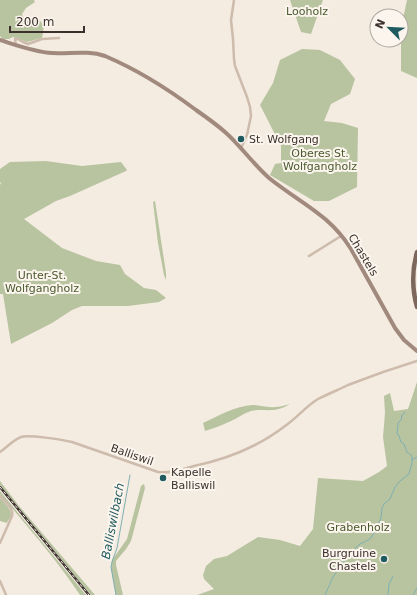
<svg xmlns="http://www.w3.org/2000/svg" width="417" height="595" font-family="'DejaVu Sans',sans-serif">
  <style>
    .green { fill: #b8c4a0 }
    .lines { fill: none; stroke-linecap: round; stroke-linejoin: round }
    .stream { stroke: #7fb0b2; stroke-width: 1 }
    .street { stroke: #cdbbac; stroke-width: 2.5 }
    .secondary { stroke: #a18a7d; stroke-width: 4 }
    .primary { stroke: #7d675c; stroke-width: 4.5 }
    .rail-casing { stroke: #3b302b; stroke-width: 2.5 }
    .rail { stroke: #fbf5ee; stroke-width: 1; stroke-dasharray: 3; stroke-linecap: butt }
    .poi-dot { fill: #1f5a5e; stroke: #fbf5ee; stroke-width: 1.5 }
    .labels { text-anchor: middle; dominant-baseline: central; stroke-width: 4; stroke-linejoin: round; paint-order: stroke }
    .park-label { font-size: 11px; fill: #4a5a2e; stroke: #fbf5ee }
    .poi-label { font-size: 11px; fill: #3b302b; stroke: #fbf5ee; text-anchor: start }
    .street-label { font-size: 11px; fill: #3b302b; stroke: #fbf5ee }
    .water-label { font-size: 12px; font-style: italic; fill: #1f5a5e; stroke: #fbf5ee }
  </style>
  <rect width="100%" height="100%" fill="#f4ebe1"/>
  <g class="green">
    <path d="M0,0H34L35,2L26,8L22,14L23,17L28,21L38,19C45,24 44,30 42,38L27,42L13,37L9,39H3L0,36Z"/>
    <polygon points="290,0 323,0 311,34 301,32"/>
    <polygon points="407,0 417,0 417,78 401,71 401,28"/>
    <polygon points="302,49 320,50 340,60 355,79 350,94 331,104 324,121 342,123 358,128 357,187 329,201 314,201 270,175 275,164 281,163 281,146 260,105 273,83 280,60"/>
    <polygon points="46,161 82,166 121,162 127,170 126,171 70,196 56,201 24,219 62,248 96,261 120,265 125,274 144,288 156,290 166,298 159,302 128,306 82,306 72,310 52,323 11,344 3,294 0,294 0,185 1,183 0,182 0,169 10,162"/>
    <polygon points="155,201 166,273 166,280 164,275 158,243 153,202"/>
    <polygon points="417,382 417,595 197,595 214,589 204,579 203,575 206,566 214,559 227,556 258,537 280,540 300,546 313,529 318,478 363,481 379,472 387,466 383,437 385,413 384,396 390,393 394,411 408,409"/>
    <path d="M290,404C274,414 267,408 251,411C244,413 238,418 231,421C223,425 214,428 205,431L203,423C218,416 235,406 253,405C260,405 267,408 275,407C280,407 285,405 290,404Z"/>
    <polygon points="0,481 19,506 95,595 91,595 0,485"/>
    <polygon points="144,484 145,488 131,541 126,549 116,561 116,565 123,595 116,595 111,568 112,560 127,539 141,486"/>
    <path d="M0,491L86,595H80C56,559 28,527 0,494Z"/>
    <path d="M0,498C4,503 14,510 10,518C9,520 7,521 7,523L0,521Z"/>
  </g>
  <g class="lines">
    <g class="stream">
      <polyline points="412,460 417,457"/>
      <polyline points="116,595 111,567 112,562 117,548 130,475"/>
      <polyline points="325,595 333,577 350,553 360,544 370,539 374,533 381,518 382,508 384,504 390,499 395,487 400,481 409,474 412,463 412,457 411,455 407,452 404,444 401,442 399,436 397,433 398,425 398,423 401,420 402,415 405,412"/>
      <polyline points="388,595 389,584 393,576"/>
      <polyline points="413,595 417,588"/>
    </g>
    <g class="street">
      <polyline points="234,0 231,20 233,39 234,59 235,66 247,97 250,107 251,116 247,135 241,148"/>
      <polyline points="16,45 15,39 18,39 23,42 28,44 42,39 59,38"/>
      <polyline points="309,256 341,236"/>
      <path d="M0,452C6,448 13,440 21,437C28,434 63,440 72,442L158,472C170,474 183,469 194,466C227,459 258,447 285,426C297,418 305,407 318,399C328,394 338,390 348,385C371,376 394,368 417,361"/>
      <path d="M0,496C5,502 14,508 12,516L0,543"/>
      <polyline points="0,581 6,595"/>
    </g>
    <path class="secondary" d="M0,40C16,45 35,52 52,53C70,54 88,50 105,56C138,70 168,89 196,110C206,117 216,124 225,132C241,146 253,164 269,178C300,203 329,214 351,249L395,328L404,340L417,351"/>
    <path class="primary" d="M417,252C412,270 412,289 417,307"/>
    <defs>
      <polyline id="rail" points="0,487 89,595"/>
    </defs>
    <use href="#rail" class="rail-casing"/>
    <use href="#rail" class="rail"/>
  </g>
  <g class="poi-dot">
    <circle cx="241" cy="139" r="4"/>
    <circle cx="163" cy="478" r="4"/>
    <circle cx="384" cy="559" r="4"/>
  </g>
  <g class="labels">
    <g class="park-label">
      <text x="307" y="11">Looholz</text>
      <text x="320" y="153">Oberes St.<tspan x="320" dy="13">Wolfgangholz</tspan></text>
      <text x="42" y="275">Unter-St.<tspan x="42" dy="13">Wolfgangholz</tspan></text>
      <text x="358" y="527">Grabenholz</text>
    </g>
    <g class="poi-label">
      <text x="249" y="139">St. Wolfgang</text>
      <text x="171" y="472">Kapelle<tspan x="171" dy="13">Balliswil</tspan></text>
      <text x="376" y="553" text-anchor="end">Burgruine<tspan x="376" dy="13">Chastels</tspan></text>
    </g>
    <g class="street-label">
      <text transform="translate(363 255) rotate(59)">Chastels</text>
      <text transform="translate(132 455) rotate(19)">Balliswil</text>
    </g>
    <g class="water-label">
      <text transform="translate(113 521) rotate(-79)">Balliswilbach</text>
    </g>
  </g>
  <g transform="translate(389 28) rotate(294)"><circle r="19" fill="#fbf5ee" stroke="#aea6a0"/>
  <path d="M0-3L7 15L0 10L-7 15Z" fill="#1f5a5e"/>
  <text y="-6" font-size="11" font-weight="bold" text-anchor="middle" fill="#3b302b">N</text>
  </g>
  <path d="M10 26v6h74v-6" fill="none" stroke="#3b302b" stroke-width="2"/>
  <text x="16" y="26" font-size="12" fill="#3b302b" stroke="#fbf5ee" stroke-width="3" paint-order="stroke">200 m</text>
</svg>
